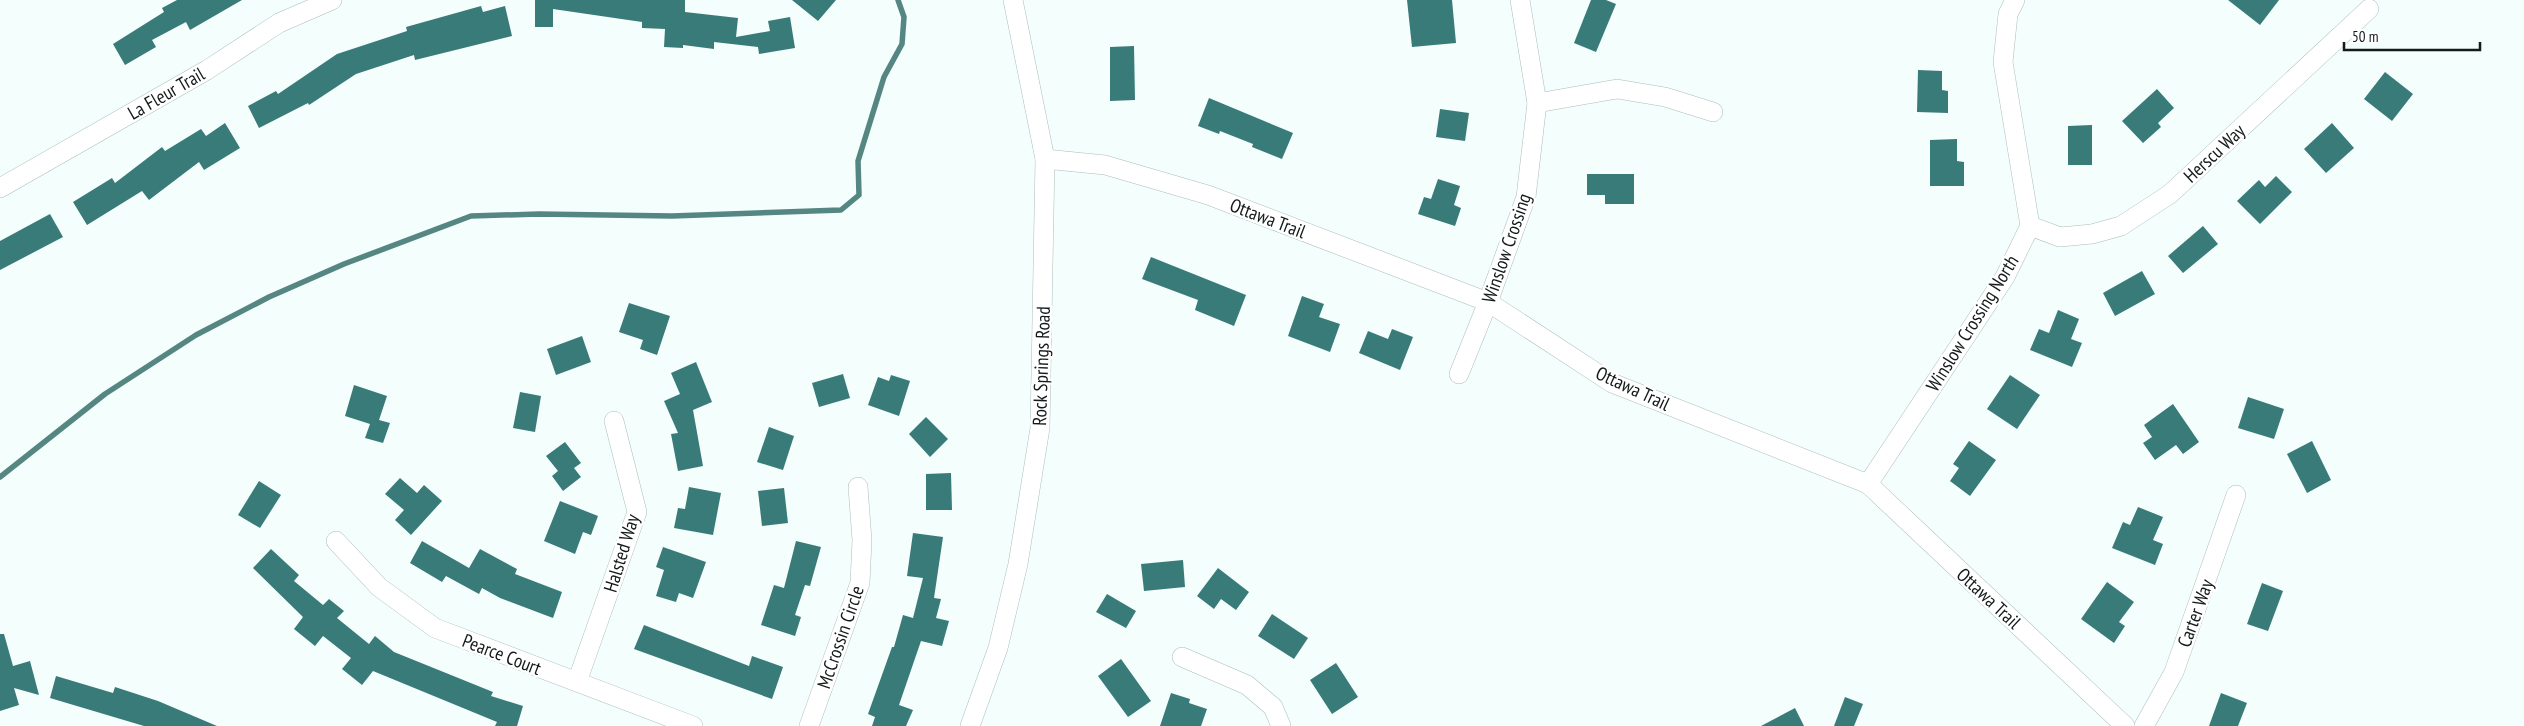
<svg xmlns="http://www.w3.org/2000/svg" width="2524" height="726" font-family="'PT Sans Narrow',sans-serif">
  <style>
    .lines { fill: none; stroke-linecap: round; stroke-linejoin: round }
    .stream { stroke: #558682; stroke-width: 5.5 }
    .building { fill: #397b78 }
    .minor-casing { stroke: #acbebd; stroke-width: 20 }
    .minor { stroke: #fff; stroke-width: 19 }
    .labels { text-anchor: middle; dominant-baseline: central; stroke-width: 5; stroke-linejoin: round; paint-order: stroke }
    .street-label { font-size: 19px; fill: #131a19; stroke: #fff }
  </style>
  <rect width="100%" height="100%" fill="#f3fefd"/>
  <g class="lines">
    <polyline class="stream" points="0,477 105,394 196,335 269,297 344,264 471,216 539,214 672,216 841,210 859,195 858,161 884,77 902,44 904,17 898,0"/>
  </g>
  <g class="building">
    <polygon points="177,0 242,0 190,30 186,22 152,40 156,47 125,65 113,44 164,12 162,8"/>
    <polygon points="535,0 685,0 685,12 738,18 736,37 770,31 768,21 790,17 795,48 759,54 758,47 714,42 714,49 683,45 683,48 664,47 665,29 642,28 642,22 553,9 553,27 535,27"/>
    <polygon points="792,0 836,0 818,21"/>
    <polygon points="1407,0 1452,0 1456,43 1412,47"/>
    <polygon points="1591,0 1606,0 1616,4 1596,52 1574,43"/>
    <polygon points="2228,0 2279,0 2260,25"/>
    <polygon points="481,6 483,12 505,6 512,36 415,60 414,55 356,74 309,105 308,103 259,128 248,106 276,91 278,94 337,54 407,31 406,27"/>
    <polygon points="1134,46 1135,100 1110,101 1110,47"/>
    <polygon points="1918,70 1942,71 1942,90 1948,91 1948,113 1917,112"/>
    <polygon points="2385,72 2413,94 2392,121 2364,99"/>
    <polygon points="2157,89 2174,108 2158,123 2161,127 2143,143 2122,121"/>
    <polygon points="1209,98 1293,133 1282,159 1252,147 1253,144 1220,131 1219,134 1198,126"/>
    <polygon points="1440,109 1469,113 1465,141 1436,137"/>
    <polygon points="225,123 240,148 204,170 199,162 149,200 142,191 87,225 73,202 112,178 115,183 162,147 165,151 201,129 206,136"/>
    <polygon points="2332,123 2354,148 2326,173 2304,149"/>
    <polygon points="2092,125 2092,165 2068,165 2068,126"/>
    <polygon points="1957,139 1957,161 1964,162 1964,186 1930,186 1930,140"/>
    <polygon points="1587,174 1634,174 1634,204 1605,204 1605,195 1587,195"/>
    <polygon points="2276,176 2292,192 2260,224 2237,201 2259,180 2265,187"/>
    <polygon points="1438,179 1460,186 1454,205 1461,208 1455,226 1418,214 1424,197 1431,199"/>
    <polygon points="50,214 63,237 0,270 0,241"/>
    <polygon points="2203,226 2218,244 2183,273 2168,256"/>
    <polygon points="1151,257 1246,295 1234,326 1195,310 1198,300 1142,279"/>
    <polygon points="2142,271 2155,294 2115,316 2103,293"/>
    <polygon points="1302,296 1324,304 1319,317 1340,324 1330,352 1288,336"/>
    <polygon points="629,303 670,316 657,355 640,349 643,340 619,332"/>
    <polygon points="2058,310 2079,319 2071,339 2082,343 2072,367 2030,350 2039,329 2049,333"/>
    <polygon points="1392,329 1413,337 1400,370 1359,353 1368,331 1388,339"/>
    <polygon points="582,336 591,362 556,375 547,349"/>
    <polygon points="696,362 712,402 693,410 703,466 678,471 671,434 678,433 664,401 680,394 671,373"/>
    <polygon points="843,374 850,398 819,407 812,383"/>
    <polygon points="891,375 910,381 899,416 868,405 878,377 889,381"/>
    <polygon points="2010,375 2040,395 2017,429 1987,409"/>
    <polygon points="354,385 387,396 379,420 390,423 383,443 365,438 370,424 345,416"/>
    <polygon points="520,392 541,396 535,432 513,428"/>
    <polygon points="2248,397 2284,409 2274,439 2238,428"/>
    <polygon points="2173,404 2199,442 2183,454 2176,445 2155,460 2143,443 2152,437 2144,425"/>
    <polygon points="926,417 948,439 930,457 909,434"/>
    <polygon points="769,427 794,436 783,470 757,462"/>
    <polygon points="1969,441 1996,460 1970,496 1950,481 1959,468 1953,464"/>
    <polygon points="2312,441 2331,480 2307,493 2287,454"/>
    <polygon points="565,442 581,463 574,468 581,477 563,491 552,476 558,471 546,456"/>
    <polygon points="951,473 952,510 926,510 926,474"/>
    <polygon points="400,478 417,493 424,485 442,501 411,535 395,520 404,510 385,494"/>
    <polygon points="259,481 281,495 260,528 238,515"/>
    <polygon points="689,487 721,493 713,535 674,528 678,508 685,509"/>
    <polygon points="784,488 788,523 762,526 758,491"/>
    <polygon points="560,501 598,516 591,535 583,532 575,554 544,541"/>
    <polygon points="2138,507 2163,517 2153,540 2163,544 2155,565 2112,548 2123,522 2130,525"/>
    <polygon points="913,533 943,537 934,598 941,599 936,618 949,621 942,646 921,641 899,705 913,710 906,726 872,726 875,717 868,714 892,647 894,647 903,615 913,618 923,578 907,576"/>
    <polygon points="422,541 469,568 480,549 517,569 515,574 562,592 553,618 500,598 482,588 479,594 446,576 442,582 410,563"/>
    <polygon points="796,541 821,547 810,586 805,585 795,615 801,617 795,636 761,625 774,585 784,588"/>
    <polygon points="663,547 706,562 693,598 679,593 676,602 656,596 664,570 656,567"/>
    <polygon points="271,549 299,575 294,581 323,605 329,599 344,611 337,618 369,644 375,636 394,652 493,692 491,696 523,706 517,726 495,726 497,722 373,671 362,685 342,669 351,658 323,636 315,646 294,629 303,617 253,568"/>
    <polygon points="1183,560 1185,587 1144,591 1141,564"/>
    <polygon points="1218,568 1249,592 1236,610 1221,599 1214,609 1197,596"/>
    <polygon points="2107,582 2134,602 2119,622 2125,626 2114,643 2081,619"/>
    <polygon points="2262,583 2283,591 2268,631 2247,624"/>
    <polygon points="1107,594 1136,611 1126,628 1096,612"/>
    <polygon points="1272,614 1308,638 1294,659 1258,636"/>
    <polygon points="644,625 749,666 752,656 783,667 772,699 634,649"/>
    <polygon points="0,634 4,634 13,666 30,661 39,695 14,688 19,705 0,711"/>
    <polygon points="1121,659 1151,701 1128,717 1098,676"/>
    <polygon points="1336,663 1358,697 1332,714 1310,680"/>
    <polygon points="56,676 113,693 115,687 158,701 217,726 144,726 50,698"/>
    <polygon points="1171,693 1190,699 1189,703 1207,709 1201,726 1160,726"/>
    <polygon points="2221,693 2247,703 2238,726 2209,726"/>
    <polygon points="1845,697 1863,704 1854,726 1834,726"/>
    <polygon points="1795,708 1804,726 1761,726"/>
  </g>
  <g class="lines">
    <defs>
      <g id="minor">
        <polyline points="1537,103 1617,89 1665,97 1713,112"/>
        <polyline points="1045,159 1105,165 1208,195 1488,302 1612,383 1868,484 2125,726"/>
        <polyline points="0,188 207,70 279,23 332,0"/>
        <polyline points="2030,226 2060,237 2092,234 2121,226 2170,194 2369,9"/>
        <polyline points="1459,374 1488,302 1526,197 1537,103 1520,0"/>
        <polyline points="1868,484 2005,277 2030,226 2003,62 2008,14 2015,0"/>
        <polyline points="336,541 379,587 435,628 693,726"/>
        <polyline points="1182,657 1247,685 1273,707 1281,726"/>
        <polyline points="577,682 637,512 614,421"/>
        <polyline points="809,726 860,583 862,540 858,487"/>
        <polyline points="970,726 998,648 1018,564 1040,428 1045,159 1013,0"/>
        <polyline points="2144,726 2174,672 2236,495"/>
      </g>
    </defs>
    <use href="#minor" class="minor-casing"/>
    <use href="#minor" class="minor"/>
  </g>
  <g class="labels">
    <g class="street-label">
      <text transform="translate(166 93) rotate(-30)">La Fleur Trail</text>
      <text transform="translate(2214 153) rotate(-43)">Herscu Way</text>
      <text transform="translate(1268 218) rotate(21)">Ottawa Trail</text>
      <text transform="translate(1506 248) rotate(-71)">Winslow Crossing</text>
      <text transform="translate(1972 323) rotate(-58)">Winslow Crossing North</text>
      <text transform="translate(1041 366) rotate(-88)">Rock Springs Road</text>
      <text transform="translate(1633 388) rotate(25)">Ottawa Trail</text>
      <text transform="translate(621 553) rotate(-73)">Halsted Way</text>
      <text transform="translate(1989 598) rotate(43)">Ottawa Trail</text>
      <text transform="translate(2195 613) rotate(-70)">Carter Way</text>
      <text transform="translate(840 637) rotate(-71)">McCrossin Circle</text>
      <text transform="translate(502 654) rotate(21)">Pearce Court</text>
    </g>
  </g>
  <path d="M2344 42v8h136v-8" fill="none" stroke="#131a19" stroke-width="2.5"/>
  <text x="2352" y="42" font-size="15" fill="#131a19" stroke="#ffffff" stroke-width="4" paint-order="stroke">50 m</text>
</svg>
